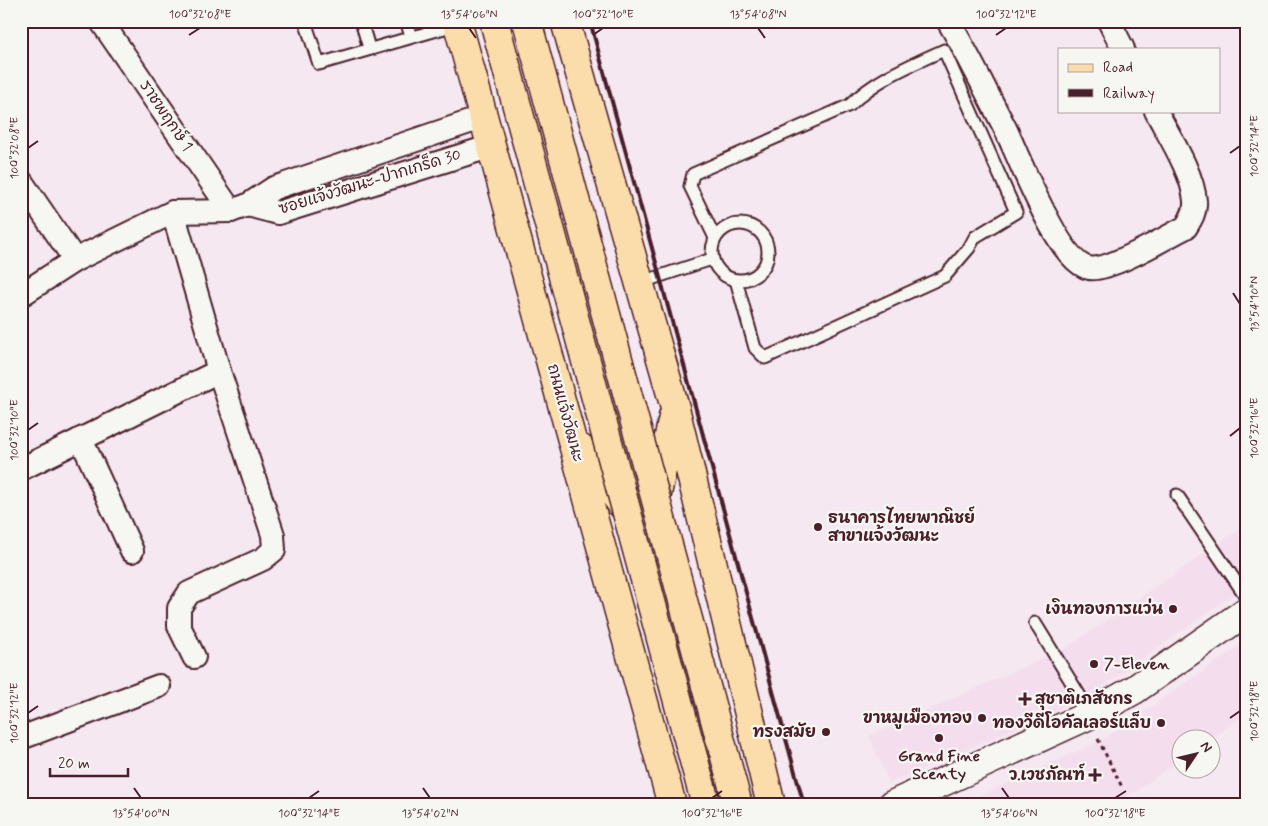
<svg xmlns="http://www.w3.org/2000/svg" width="1268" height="826" font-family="Mynerve,'Playpen Sans Thai',sans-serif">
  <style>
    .built { fill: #f4deee }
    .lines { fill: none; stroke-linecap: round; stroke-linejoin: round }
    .lane-casing { stroke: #4a1f2b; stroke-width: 15 }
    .street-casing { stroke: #4a1f2b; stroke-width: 26 }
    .secondary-casing { stroke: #4a1f2b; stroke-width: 31 }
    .primary-casing { stroke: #4a1f2b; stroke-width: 31 }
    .path { stroke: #4a1f2b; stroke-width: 3; stroke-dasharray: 4 4; stroke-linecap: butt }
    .lane { stroke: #f6f6f2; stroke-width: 11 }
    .street { stroke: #f6f6f2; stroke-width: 22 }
    .secondary { stroke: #f6f6f2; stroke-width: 28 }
    .primary { stroke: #fbddab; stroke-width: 28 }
    .rail { stroke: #4a1f2b; stroke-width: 4 }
    .primary-bridge-casing { stroke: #4a1f2b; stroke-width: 31; stroke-linecap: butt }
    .primary-bridge { stroke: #fbddab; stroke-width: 28 }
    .ticks { fill: none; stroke: #4a1f2b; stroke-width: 2 }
    .poi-dot { fill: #4a1f2b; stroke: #f6f6f2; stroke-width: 2 }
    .labels { text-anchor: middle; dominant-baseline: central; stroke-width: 4.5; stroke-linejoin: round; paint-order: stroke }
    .street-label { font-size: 16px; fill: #4a1f2b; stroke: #f6f6f2 }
    .poi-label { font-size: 16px; font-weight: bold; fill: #4a1f2b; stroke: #f6f6f2; text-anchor: end }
    .neatline { fill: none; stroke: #4a1f2b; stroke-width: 2 }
    .ticks-label { font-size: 12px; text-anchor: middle; fill: #4a1f2b }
  </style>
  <rect width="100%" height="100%" fill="#f5e8f0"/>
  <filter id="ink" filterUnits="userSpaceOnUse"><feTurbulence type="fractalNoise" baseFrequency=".02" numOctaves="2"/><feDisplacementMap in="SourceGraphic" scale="10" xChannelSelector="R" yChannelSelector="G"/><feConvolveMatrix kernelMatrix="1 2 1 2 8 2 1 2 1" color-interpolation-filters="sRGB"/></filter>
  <g filter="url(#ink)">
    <g class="built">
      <polygon points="1247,524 1247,585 1091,695 889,783 869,736 1066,648"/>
      <polygon points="1247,641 1247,714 1211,739 1180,738 1180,760 1134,793 1108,805 960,805 1102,740"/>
    </g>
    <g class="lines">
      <defs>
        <g id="lane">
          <polyline points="305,21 319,64 458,24"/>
          <polyline points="361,21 369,48"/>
          <polyline points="406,21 411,36"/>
          <circle cx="740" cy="252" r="28"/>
          <path d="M715,238L690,186L693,174L850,105C876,79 911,65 944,50L1016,212L975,237L969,248L945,276L765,358L755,348L736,280"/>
          <polyline points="639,283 712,259"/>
          <polyline points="1177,495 1247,598"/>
          <polyline points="1035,623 1091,714"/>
        </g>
        <g id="street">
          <polyline points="101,21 231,211"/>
          <path d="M948,21C969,55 986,92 1005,128C1019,157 1059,263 1089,268C1108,272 1167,237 1186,227C1191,219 1196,211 1195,201C1193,173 1169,136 1156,111"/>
          <polyline points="1109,21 1123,49"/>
          <polyline points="21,181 75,260"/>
          <polyline points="248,205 278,213 492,146"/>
          <polyline points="173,212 219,371 273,535 274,550 263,559 189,593 179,608 179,626 194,657"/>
          <polyline points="21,295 75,260 173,212 231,211 248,205 274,188 484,117"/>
          <polyline points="81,439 132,551"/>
          <polyline points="21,469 219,371"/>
          <polyline points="21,738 159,686"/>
        </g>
        <polyline id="secondary" points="892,805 1087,716 1134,690 1247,611"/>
        <g id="primary">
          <polyline points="457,21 672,805"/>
          <polyline points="565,21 675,408 771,805"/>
          <polyline points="580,448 623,506 637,503 657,494 673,417"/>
        </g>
      </defs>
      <use href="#lane" class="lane-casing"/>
      <use href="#street" class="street-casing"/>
      <use href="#secondary" class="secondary-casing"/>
      <use href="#primary" class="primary-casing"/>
      <polyline class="path" points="1098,739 1122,787"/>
      <use href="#lane" class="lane"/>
      <use href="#street" class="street"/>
      <use href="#secondary" class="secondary"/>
      <use href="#primary" class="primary"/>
      <polyline class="rail" points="590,21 804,805"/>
      <defs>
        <g id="primary-bridge">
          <polyline points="494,21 706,805"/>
          <polyline points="527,21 738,805"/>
        </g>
      </defs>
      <use href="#primary-bridge" class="primary-bridge-casing"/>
      <use href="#primary-bridge" class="primary-bridge"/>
    </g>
  </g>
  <path class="ticks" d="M469,28L476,38M758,28L765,38M189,35L200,28M593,35L603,28M996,35L1006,28M28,148L38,141M1230,153L1240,146M1233,293L1240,304M28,430L38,423M1230,436L1240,428M28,713L38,706M1230,718L1240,711M134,788L141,798M423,788L430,798M1002,788L1009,798M309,798L319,791M712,798L722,791M1115,798L1126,791"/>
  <g class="poi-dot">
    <circle cx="818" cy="527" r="5"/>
    <circle cx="1173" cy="609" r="5"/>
    <circle cx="1094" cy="664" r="5"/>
    <path d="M1022.5 691.5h5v5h5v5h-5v5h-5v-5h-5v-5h5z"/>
    <circle cx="982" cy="718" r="5"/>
    <circle cx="1161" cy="723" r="5"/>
    <circle cx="826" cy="732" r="5"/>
    <circle cx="939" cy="738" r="5"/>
    <path d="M1092.5 767.5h5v5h5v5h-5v5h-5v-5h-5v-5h5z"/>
  </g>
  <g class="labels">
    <g class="street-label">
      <text transform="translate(166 116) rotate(56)">ราชพฤกษ์ 1</text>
      <text transform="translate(370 182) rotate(-17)">ซอยแจ้งวัฒนะ-ปากเกร็ด 30</text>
      <text transform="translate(565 413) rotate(75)">ถนนแจ้งวัฒนะ</text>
    </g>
    <g class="poi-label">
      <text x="828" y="518" text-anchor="start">ธนาคารไทยพาณิชย์<tspan x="828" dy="18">สาขาแจ้งวัฒนะ</tspan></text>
      <text x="1163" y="609">เงินทองการแว่น</text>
      <text x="1104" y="664" text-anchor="start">7-Eleven</text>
      <text x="1035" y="699" text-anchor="start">สุชาติเภสัชกร</text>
      <text x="972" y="718">ขาหมูเมืองทอง</text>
      <text x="1151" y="723">ทองวีดีโอคัลเลอร์แล็บ</text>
      <text x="816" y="732">ทรงสมัย</text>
      <text x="939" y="756" text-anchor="middle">Grand Fine<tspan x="939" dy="18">Scenty</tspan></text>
      <text x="1085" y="775">ว.เวชภัณฑ์</text>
    </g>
  </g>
  <rect width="1268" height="826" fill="none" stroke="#f6f6f2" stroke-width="55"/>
  <rect x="1058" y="48" width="162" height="65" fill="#f6f6f2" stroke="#b1a0a2"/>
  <rect x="1068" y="64" width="25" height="8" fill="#fbddab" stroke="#b1a0a2"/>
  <text x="1103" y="72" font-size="15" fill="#4a1f2b">Road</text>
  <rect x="1068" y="89" width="25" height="8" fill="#4a1f2b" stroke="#b1a0a2"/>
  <text x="1103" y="98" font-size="15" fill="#4a1f2b">Railway</text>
  <g transform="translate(1196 754) rotate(55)"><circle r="24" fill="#f6f6f2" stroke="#b1a0a2"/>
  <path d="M0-4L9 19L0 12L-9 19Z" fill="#4a1f2b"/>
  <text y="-8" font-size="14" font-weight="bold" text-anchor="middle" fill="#4a1f2b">N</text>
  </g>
  <path d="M50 768v8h78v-8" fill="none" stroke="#4a1f2b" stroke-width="2.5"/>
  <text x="58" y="768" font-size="15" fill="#4a1f2b" stroke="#f6f6f2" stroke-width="4" paint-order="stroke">20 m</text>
  <rect x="28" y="28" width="1212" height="770" class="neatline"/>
  <g class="ticks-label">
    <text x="200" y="18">100°32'08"E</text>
    <text x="469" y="18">13°54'06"N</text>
    <text x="603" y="18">100°32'10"E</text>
    <text x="758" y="18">13°54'08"N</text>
    <text x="1006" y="18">100°32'12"E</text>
    <text transform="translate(1254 146) rotate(-90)" y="4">100°32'14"E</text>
    <text transform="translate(14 148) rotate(-90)" y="4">100°32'08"E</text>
    <text transform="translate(1254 304) rotate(-90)" y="4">13°54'10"N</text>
    <text transform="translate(1254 428) rotate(-90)" y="4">100°32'16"E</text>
    <text transform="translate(14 430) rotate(-90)" y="4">100°32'10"E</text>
    <text transform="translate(1254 711) rotate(-90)" y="4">100°32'18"E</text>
    <text transform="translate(14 713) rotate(-90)" y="4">100°32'12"E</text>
    <text x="141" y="817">13°54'00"N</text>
    <text x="309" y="817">100°32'14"E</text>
    <text x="430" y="817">13°54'02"N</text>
    <text x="712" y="817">100°32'16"E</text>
    <text x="1009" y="817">13°54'06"N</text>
    <text x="1115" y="817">100°32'18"E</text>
  </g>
</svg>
